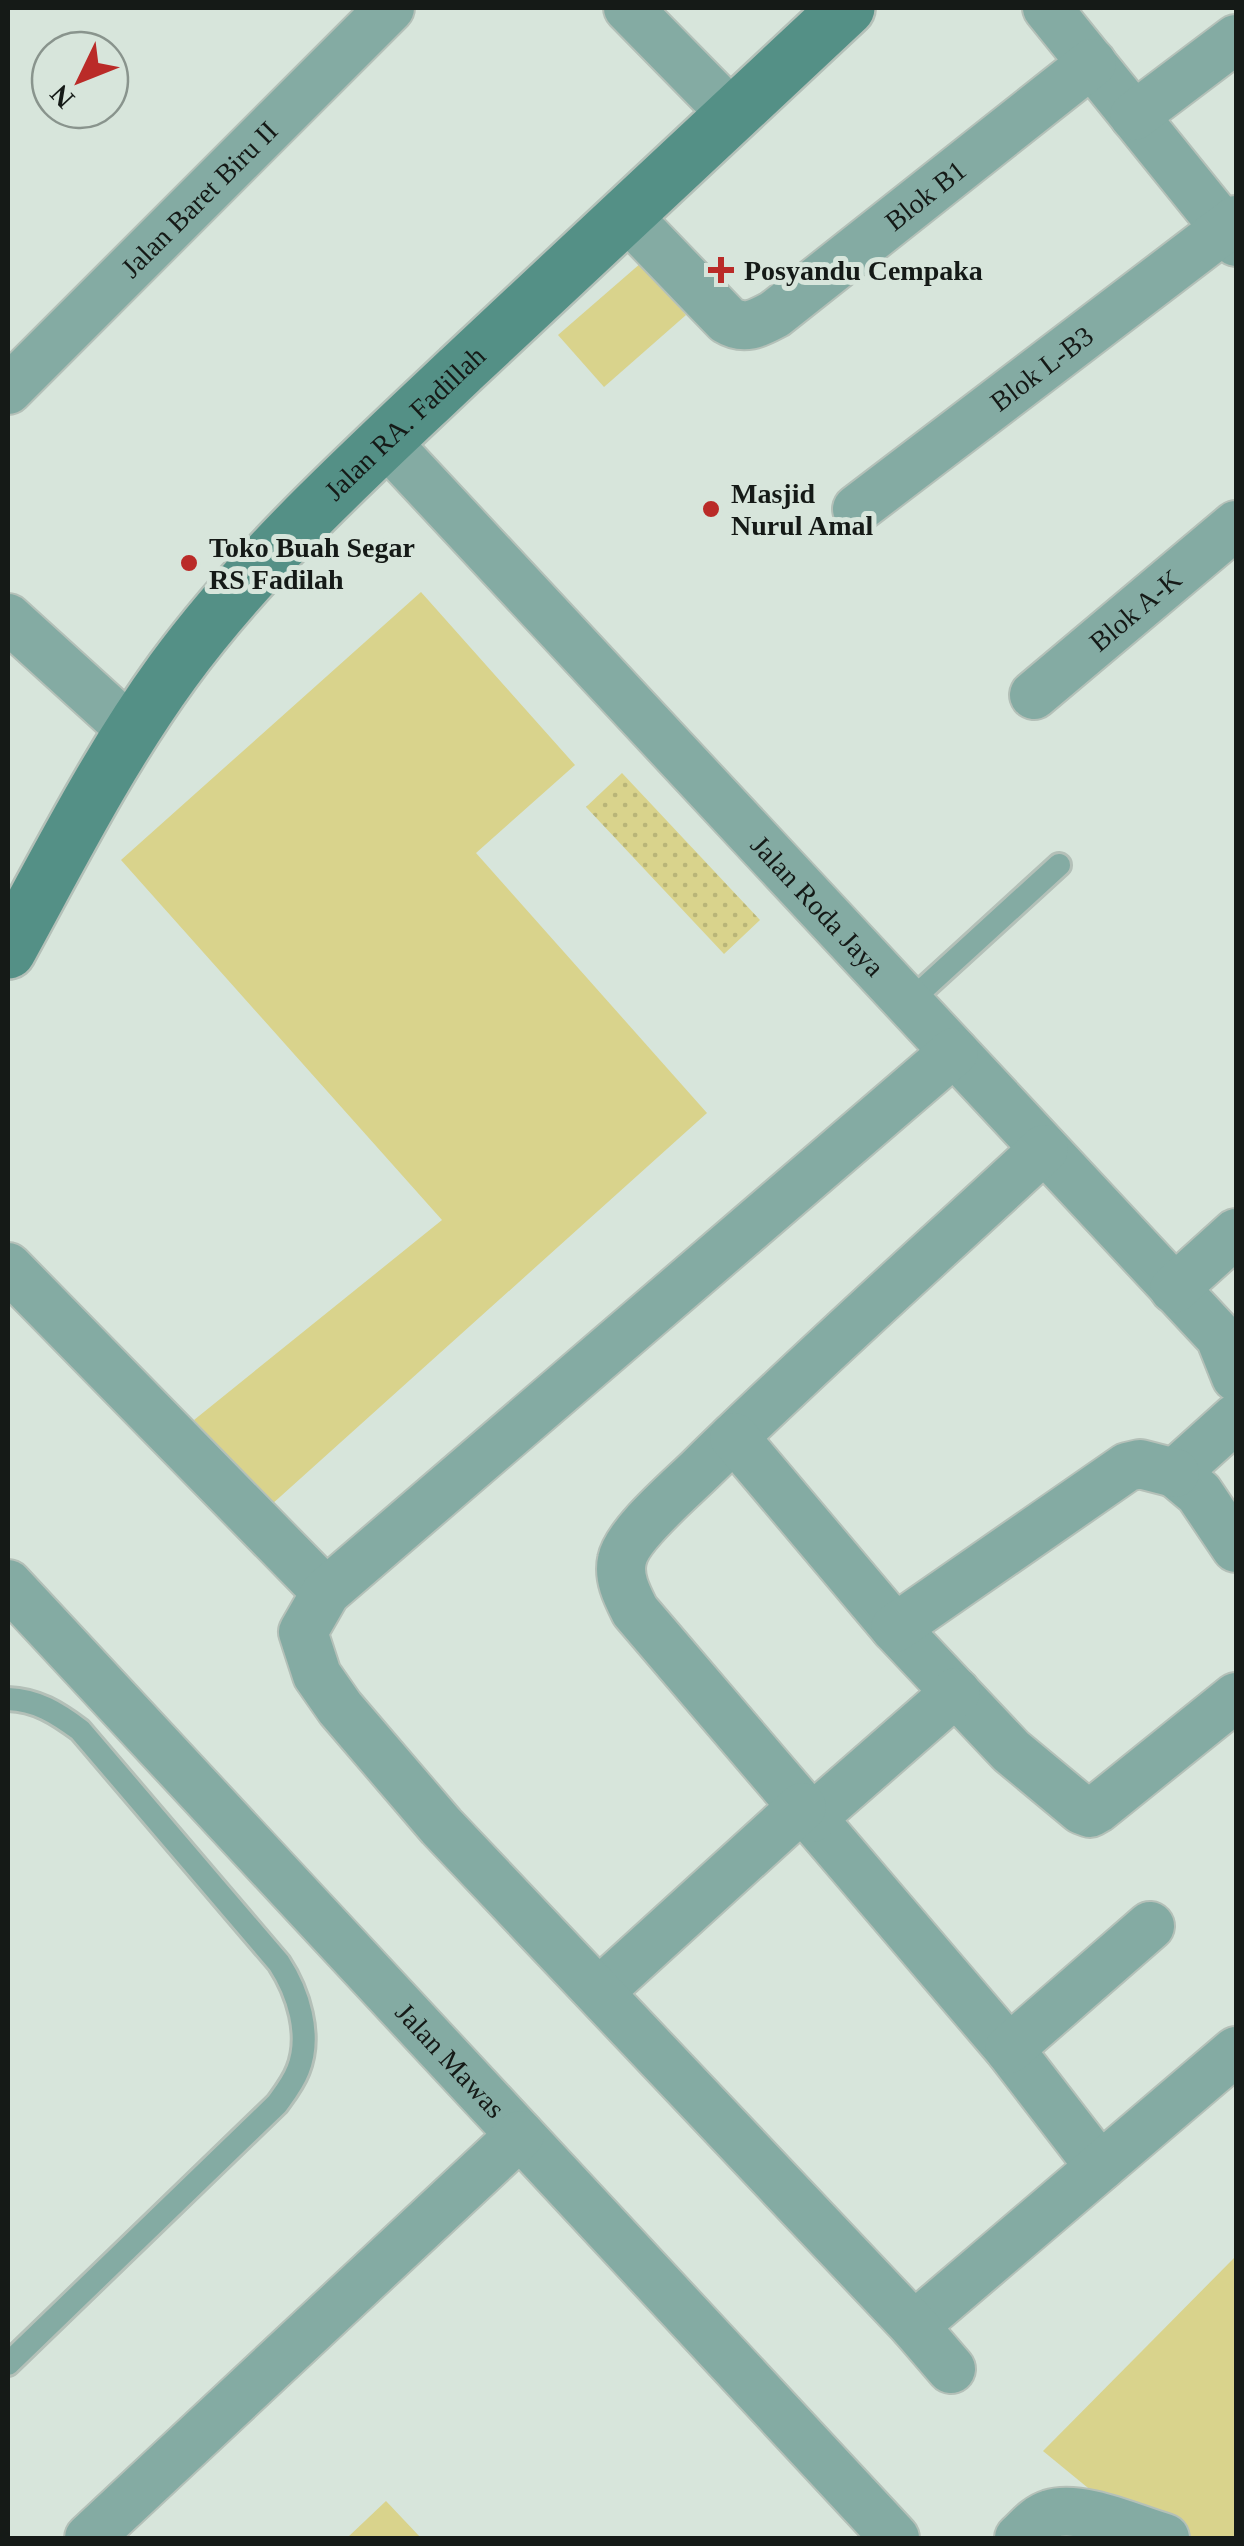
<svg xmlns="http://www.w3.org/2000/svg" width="1244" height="2546" font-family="'Times New Roman',serif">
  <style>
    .grass { fill: #d9d38c }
    .garden { fill: url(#garden-dots) }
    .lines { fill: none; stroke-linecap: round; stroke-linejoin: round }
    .lane-casing { stroke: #b4c0b8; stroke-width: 28 }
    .street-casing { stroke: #b4c0b8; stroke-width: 52 }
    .secondary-casing { stroke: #b4c0b8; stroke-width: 60 }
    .lane { stroke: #84aba3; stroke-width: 22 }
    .street { stroke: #84aba3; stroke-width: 48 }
    .secondary { stroke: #549086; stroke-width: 55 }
    .poi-dot { fill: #ba2b28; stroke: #d7e5db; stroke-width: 4 }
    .labels { text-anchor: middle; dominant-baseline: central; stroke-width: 10; stroke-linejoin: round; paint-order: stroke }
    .street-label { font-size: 28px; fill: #151a17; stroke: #d7e5db }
    .poi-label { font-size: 28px; font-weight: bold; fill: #151a17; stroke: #d7e5db; text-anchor: start }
  </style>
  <defs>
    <pattern id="garden-dots" width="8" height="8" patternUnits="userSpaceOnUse" patternTransform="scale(2.5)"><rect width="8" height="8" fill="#d9d38c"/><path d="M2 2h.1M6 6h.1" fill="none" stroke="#b9b578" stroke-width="1.8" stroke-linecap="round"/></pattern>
  </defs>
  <rect width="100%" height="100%" fill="#d7e5db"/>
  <g class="grass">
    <polygon points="641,263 686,315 604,387 558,335"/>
    <polygon points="421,592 575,765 476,853 707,1113 271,1505 194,1420 442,1220 121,860"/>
    <polygon points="1236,2256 1236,2538 1149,2538 1043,2451"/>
    <polygon points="386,2501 421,2538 347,2538"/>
  </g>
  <polygon class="garden" points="622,773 760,920 724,954 586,807"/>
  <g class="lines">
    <defs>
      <g id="lane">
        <polyline points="908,1003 1059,865"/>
        <path d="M8,1699C37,1700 57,1713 80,1730L279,1963C298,1992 312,2035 298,2070C293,2083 285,2093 277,2104L8,2364"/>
      </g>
      <g id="street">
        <polyline points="628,8 732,114"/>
        <polyline points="1047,8 1236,242"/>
        <polyline points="1134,116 1236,39"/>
        <path id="s1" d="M625,214L727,320C745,331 758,323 775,314L1092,63"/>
        <path id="s2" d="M8,390L390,8"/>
        <path id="s3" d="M385,441L1220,1337L1236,1377"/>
        <path id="s4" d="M857,509L1236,220"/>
        <polyline points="8,618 132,731"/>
        <path id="s5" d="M1034,695L1236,525"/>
        <path d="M1044,1149C930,1255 813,1359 702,1468C682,1488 627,1534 622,1560C618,1578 627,1595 635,1611L1009,2049L1100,2167"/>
        <polyline points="8,1267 326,1592"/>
        <polyline points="1174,1289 1236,1233"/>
        <polyline points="1236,1418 1175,1473 1199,1493 1236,1548"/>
        <polyline points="734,1437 895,1628 1011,1751 1082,1810 1090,1813 1097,1809 1236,1697"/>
        <path id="s6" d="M8,1584L895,2538"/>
        <polyline points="895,1628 1127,1467 1140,1464 1175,1473"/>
        <polyline points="812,1818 956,1692"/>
        <polyline points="599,1992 802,1807"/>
        <polyline points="1009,2049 1150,1926"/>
        <polyline points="914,2326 1236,2051"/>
        <polyline points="951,2369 914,2326 441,1826 340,1708 317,1675 303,1632 326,1592 954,1052"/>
        <polyline points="89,2538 520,2135"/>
        <path d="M1019,2538C1028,2530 1037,2518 1050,2514C1080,2504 1134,2529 1165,2538"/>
      </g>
      <g id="secondary">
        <path id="s7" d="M8,951C60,856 109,759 173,671C255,559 360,465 460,370C589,249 718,128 847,8"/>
      </g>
    </defs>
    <use href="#lane" class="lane-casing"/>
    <use href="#street" class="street-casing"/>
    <use href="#secondary" class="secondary-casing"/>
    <use href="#lane" class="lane"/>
    <use href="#street" class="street"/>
    <use href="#secondary" class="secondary"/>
  </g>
  <g class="poi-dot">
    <path d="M716 255h10v10h10v10h-10v10h-10v-10h-10v-10h10z"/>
    <circle cx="711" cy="509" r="10"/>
    <circle cx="189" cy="563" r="10"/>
  </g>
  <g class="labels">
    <g class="street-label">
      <text stroke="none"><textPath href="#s1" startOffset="390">Blok B1</textPath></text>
      <text stroke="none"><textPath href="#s2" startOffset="270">Jalan Baret Biru II</textPath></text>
      <text stroke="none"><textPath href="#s4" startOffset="232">Blok L-B3</textPath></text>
      <text stroke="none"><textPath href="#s7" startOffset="665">Jalan RA. Fadillah</textPath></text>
      <text stroke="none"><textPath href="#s5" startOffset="132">Blok A-K</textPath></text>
      <text stroke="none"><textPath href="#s3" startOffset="635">Jalan Roda Jaya</textPath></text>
      <text stroke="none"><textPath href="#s6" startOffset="650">Jalan Mawas</textPath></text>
    </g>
    <g class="poi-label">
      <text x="744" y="270">Posyandu Cempaka</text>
      <text x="731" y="493">Masjid<tspan x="731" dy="32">Nurul Amal</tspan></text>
      <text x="209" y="547">Toko Buah Segar<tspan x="209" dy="32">RS Fadilah</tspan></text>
    </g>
  </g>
  <rect width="1244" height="2546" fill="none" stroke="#151a17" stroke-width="20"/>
  <g transform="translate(80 80) rotate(227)"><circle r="48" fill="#d7e5db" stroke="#89948d" stroke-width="2.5"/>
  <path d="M0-8L18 38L0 25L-18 38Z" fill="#ba2b28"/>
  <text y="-15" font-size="28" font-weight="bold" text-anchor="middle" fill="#151a17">N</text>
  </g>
</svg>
